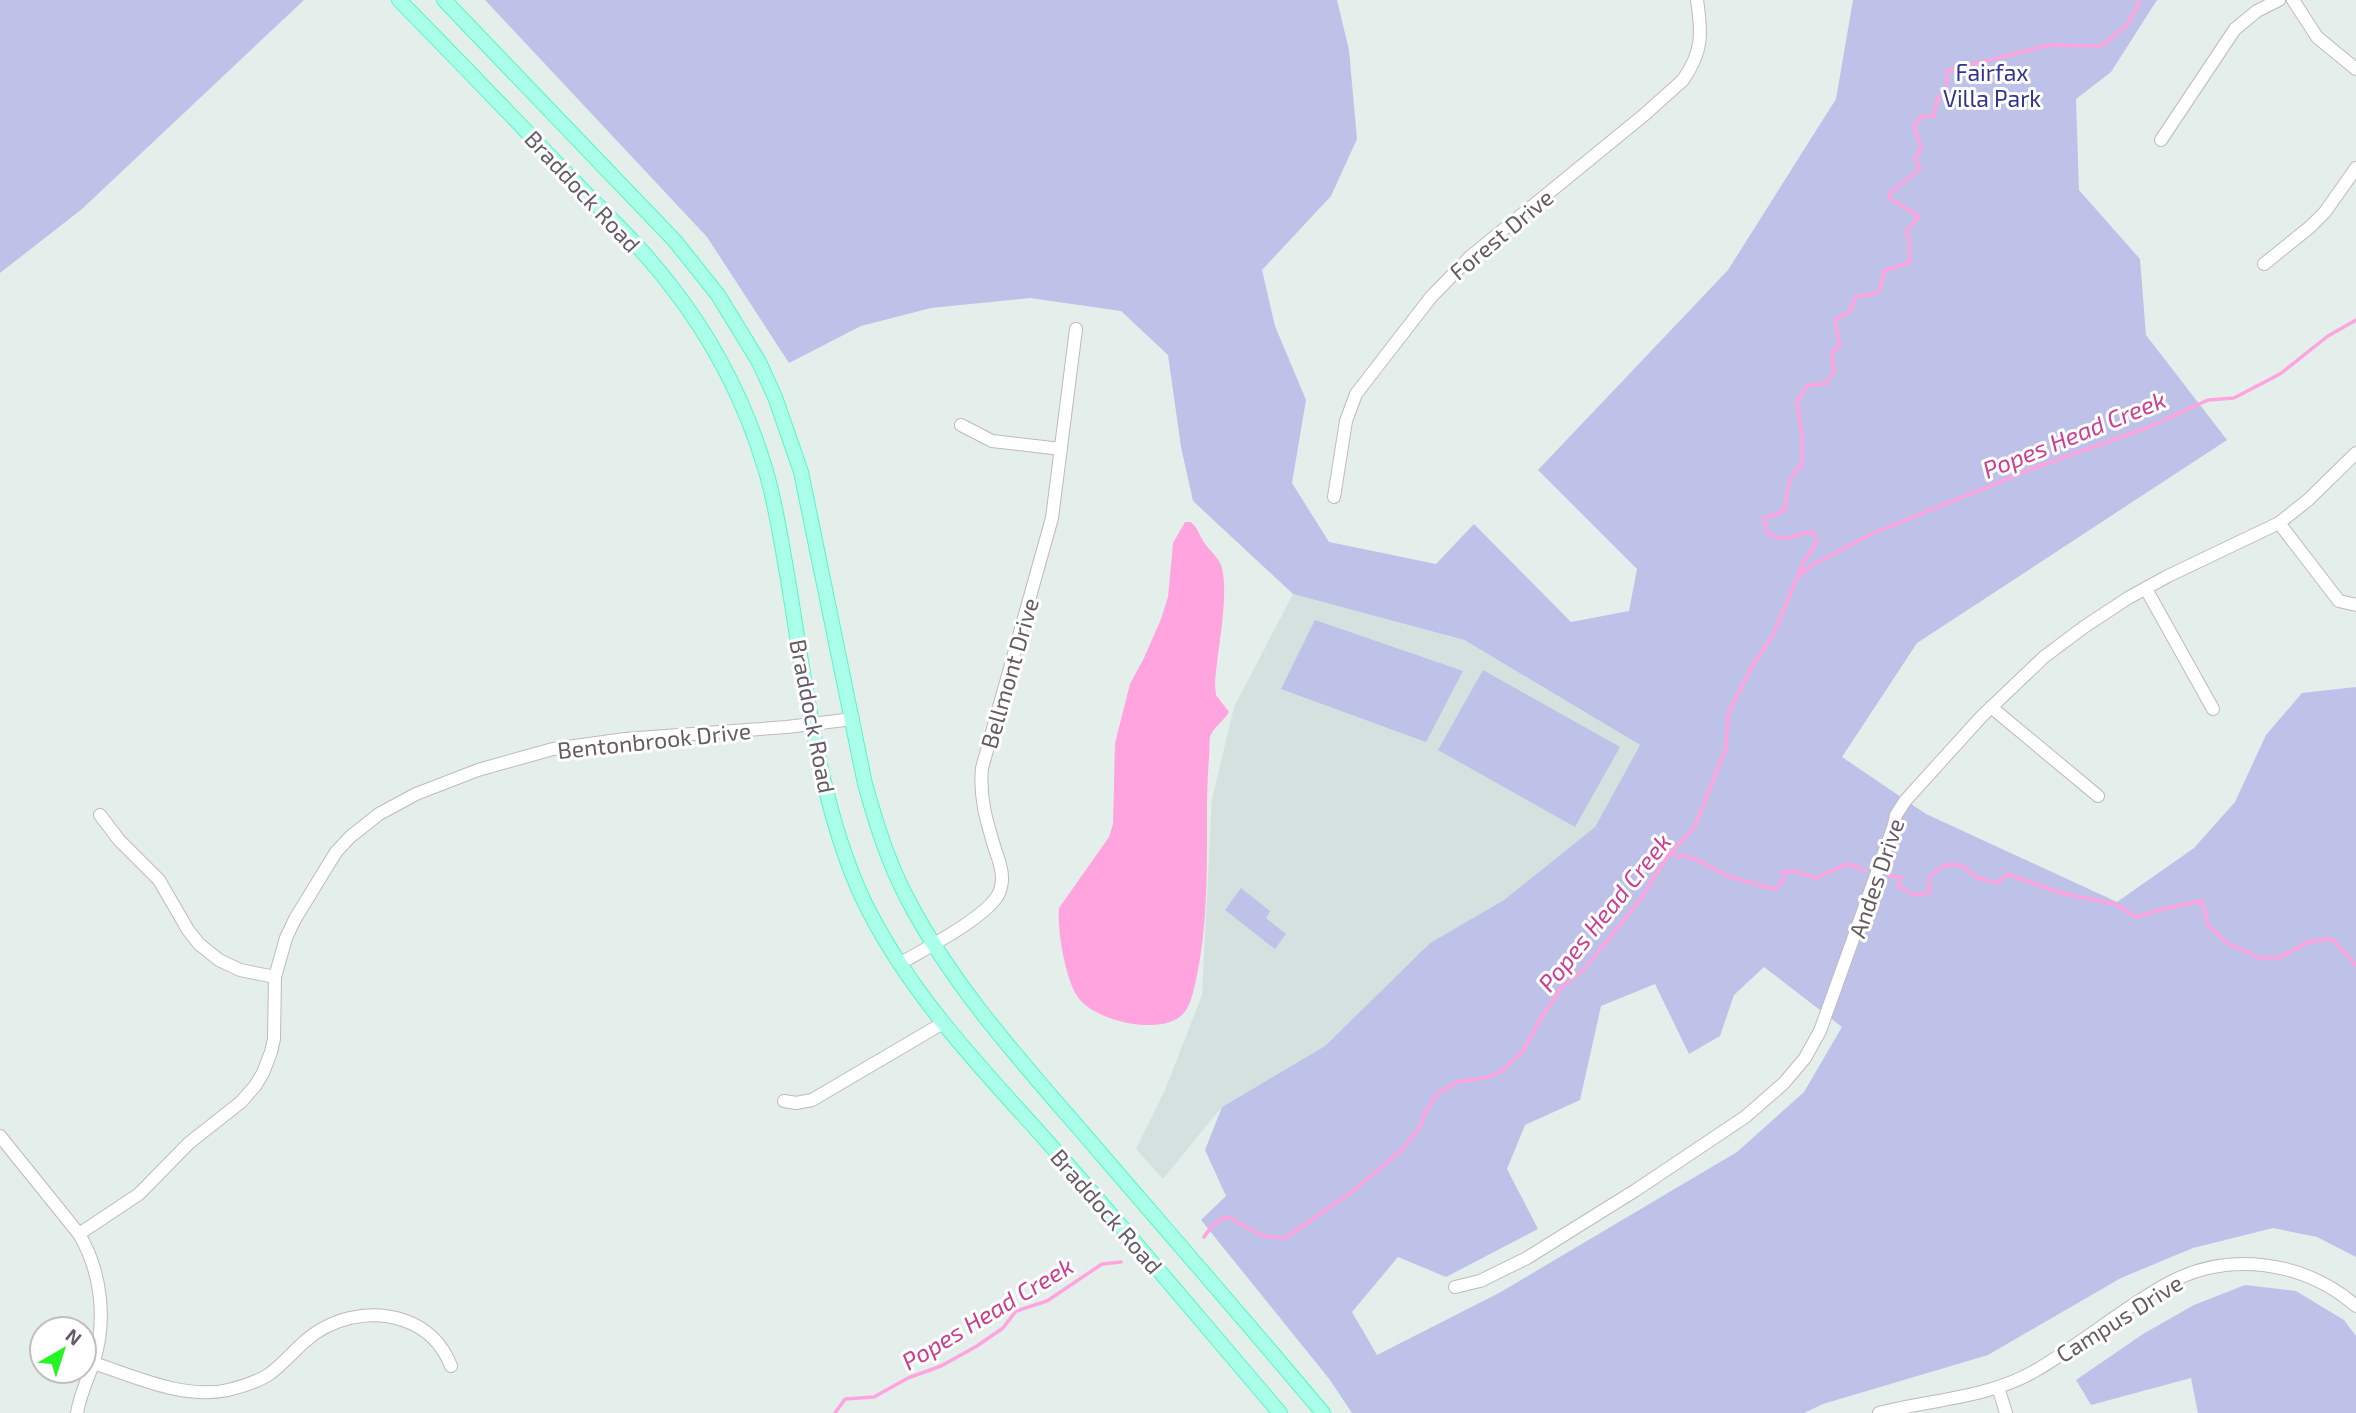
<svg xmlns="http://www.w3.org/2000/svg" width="2356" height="1413" font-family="'Exo 2',sans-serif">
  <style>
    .education { fill: #d4e1de }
    .green { fill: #bec2e8; fill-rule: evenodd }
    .water { fill: #ffa4de }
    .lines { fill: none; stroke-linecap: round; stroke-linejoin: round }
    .stream { stroke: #ffa4de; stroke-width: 3.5 }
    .minor-casing { stroke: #c1b9bc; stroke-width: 14 }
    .major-casing { stroke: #52fabe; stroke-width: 16 }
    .minor { stroke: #fff; stroke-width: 12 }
    .major { stroke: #a9ffea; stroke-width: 14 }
    .labels { text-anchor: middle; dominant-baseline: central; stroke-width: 6; stroke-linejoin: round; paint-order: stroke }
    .park-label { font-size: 23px; fill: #32348e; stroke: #fff }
    .street-label { font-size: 23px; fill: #655c61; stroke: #fff }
    .water-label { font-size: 24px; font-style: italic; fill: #cb3e8d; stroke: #fff }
  </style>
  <rect width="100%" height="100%" fill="#e4efec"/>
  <polygon class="education" points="1293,594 1463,640 1640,745 1595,827 1504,900 1430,943 1325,1046 1222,1107 1163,1179 1136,1149 1165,1090 1202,995 1212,799 1234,707"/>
  <g class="green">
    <polygon points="0,0 304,0 82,209 0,273"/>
    <path d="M485,0H1337L1349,50L1357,139L1331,196L1262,270L1275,326L1306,400L1292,483L1329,542L1436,564L1474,524L1571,622L1629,611L1637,569L1538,470L1728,270L1836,99L1853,0H2157L2111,72L2076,99L2079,190L2140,259L2146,335L2227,440L1917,643L1842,757L1926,814L2117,902L2194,848L2235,802L2266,735L2302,693L2356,687V1257L2317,1237L2273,1228L2193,1248L2121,1278L1988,1355L1823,1404L1804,1413H1352L1330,1380L1201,1220L1226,1196L1205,1150L1222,1107L1325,1046L1430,943L1504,900L1595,827L1640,745L1464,640L1293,594L1193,501L1181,447L1168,355L1121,311L1030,298L931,308L861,326L789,363L707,237ZM1764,967L1842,1027L1804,1092L1737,1152L1499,1293L1377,1355L1352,1312L1398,1257L1446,1277L1538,1229L1507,1169L1525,1125L1580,1100L1601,1006L1655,984L1689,1054L1720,1036L1734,995Z"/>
    <polygon points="1315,620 1463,671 1426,742 1281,689"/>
    <polygon points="1483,670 1620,747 1575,827 1438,750"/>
    <polygon points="1241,888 1270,911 1266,918 1286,934 1275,949 1225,910"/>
    <polygon points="2245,1285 2296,1291 2344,1320 2356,1336 2356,1413 2198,1413 2191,1378 2091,1405 2076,1380 2143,1334 2194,1305"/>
  </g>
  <path class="water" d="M1185,522H1191C1199,529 1200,538 1206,545C1212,553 1219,558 1222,568C1229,598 1217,651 1215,684L1216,695L1229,712C1224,721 1213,727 1210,737C1209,743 1210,751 1209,758C1207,781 1207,804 1207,827C1207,877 1207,930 1196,980C1193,992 1191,1005 1183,1014C1161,1037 1093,1021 1077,996C1065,977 1057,930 1059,908L1109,837L1113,824L1115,743L1130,684L1144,658L1161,619L1168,597L1173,543Z"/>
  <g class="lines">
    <g class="stream">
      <polyline points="1799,575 1814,564 1869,535 2029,470 2149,427 2208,400 2234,398 2280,374 2328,336 2356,320"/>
      <polyline points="1670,854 1693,858 1730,877 1775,889 1783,881 1783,872 1794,871 1816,878 1847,864 1865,870"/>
      <polyline points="1889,876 1901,877 1898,887 1915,895 1930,892 1929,877 1944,865 1961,865 1978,878 1998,883 2007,874 2061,893 2115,904 2136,917 2163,909 2202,901 2208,925 2227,943 2260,958 2281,957 2308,942 2332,939 2356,965"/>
      <path d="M1204,1237C1211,1227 1216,1220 1228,1217L1263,1236L1285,1238L1349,1194L1402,1150L1420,1127L1424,1115L1436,1095L1457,1082L1485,1078L1502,1071L1523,1051L1542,1016L1562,987L1585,968L1640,900L1669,854L1694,828L1726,748L1728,714L1751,668L1773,635L1803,563L1817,542L1813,532C1790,532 1795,546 1767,533L1764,518L1777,514L1786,508C1786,488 1788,478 1802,464V435L1797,401L1807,385L1825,384L1834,372L1832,352L1840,347L1835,320L1850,311L1856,296C1879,295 1880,294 1884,271L1910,262L1909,238L1906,232L1919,216L1889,198L1891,192L1920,169L1915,158L1921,148L1914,126L1921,117L1934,116L1937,100L1947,89V71L2048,45L2102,46L2127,25L2139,4L2138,0"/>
      <polyline points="835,1413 845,1399 874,1397 908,1378 941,1366 977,1346 1003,1328 1016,1311 1047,1301 1102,1264 1121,1262"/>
    </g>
    <defs>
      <g id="minor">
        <polyline points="2293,0 2317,37 2356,69"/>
        <polyline points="2161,140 2235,29 2257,11 2279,0"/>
        <polyline points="2264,264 2310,227 2325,212 2356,168"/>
        <polyline points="961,425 992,441 1061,449"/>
        <path d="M1334,497L1346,421L1356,394L1431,297L1470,257L1644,115L1683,80C1703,51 1702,34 1697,0"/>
        <polyline points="2279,523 2339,601 2356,605"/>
        <polyline points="2146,589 2213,709"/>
        <polyline points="1991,707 2098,796"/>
        <polyline points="100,815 119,840 159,880 188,930 199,944 219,960 240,970 275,977"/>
        <path d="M899,964C923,950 989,916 999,893C1005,879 1001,866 996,852C987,823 979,798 982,768L1052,518L1076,329"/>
        <polyline points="784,1101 796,1103 812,1100 943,1023"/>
        <path d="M0,1136L79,1234C101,1271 107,1319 94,1361C88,1379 80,1394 77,1413"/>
        <polyline points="79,1234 139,1194 189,1143 241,1102 255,1086 263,1073 271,1052 274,1039 275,977 286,938 295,919 336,852 350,837 379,814 416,794 478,770 553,749 625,739 787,727 853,719"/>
        <polyline points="1455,1287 1480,1281 1527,1258 1636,1190 1745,1117 1784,1083 1805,1058 1820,1031 1894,825 1896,815 1905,801 1981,717 2044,657 2084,627 2128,598 2168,576 2279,523 2308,500 2356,453"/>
        <path d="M93,1363C135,1376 183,1400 228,1390C241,1387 256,1382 268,1375C281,1366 292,1353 303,1343C330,1318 368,1309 403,1320C427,1328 442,1343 451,1366"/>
        <polyline points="1998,1387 2006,1413"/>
        <path d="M1879,1413C1929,1400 1987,1398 2033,1372C2079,1346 2120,1310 2167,1284C2228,1250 2304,1261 2356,1306"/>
      </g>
      <g id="major">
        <path d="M399,0C455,57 511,115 566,173C601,210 640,245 671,286C713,340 745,401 765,468C775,500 780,535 786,568C805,677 819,819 872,917C922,1011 999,1086 1068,1165C1140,1247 1209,1330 1280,1413"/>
        <path d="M444,0L675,241L718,295L759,362L775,397L801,472L865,784C876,823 888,862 907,898C956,993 1033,1074 1102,1155C1176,1241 1250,1326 1323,1413"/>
      </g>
    </defs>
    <use href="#minor" class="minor-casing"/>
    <use href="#major" class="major-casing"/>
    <use href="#minor" class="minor"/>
    <use href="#major" class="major"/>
  </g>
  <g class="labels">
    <g class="park-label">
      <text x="1992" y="72">Fairfax<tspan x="1992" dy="26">Villa Park</tspan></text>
    </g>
    <g class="street-label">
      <text transform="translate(583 191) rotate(47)">Braddock Road</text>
      <text transform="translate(1501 234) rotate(-40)">Forest Drive</text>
      <text transform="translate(1009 673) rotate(-74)">Bellmont Drive</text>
      <text transform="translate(813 716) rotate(79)">Braddock Road</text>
      <text transform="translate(654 740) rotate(-6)">Bentonbrook Drive</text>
      <text transform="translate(1876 878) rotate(-71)">Andes Drive</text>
      <text transform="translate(1107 1211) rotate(49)">Braddock Road</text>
      <text transform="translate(2119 1318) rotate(-32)">Campus Drive</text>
    </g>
    <g class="water-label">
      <text transform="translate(2074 434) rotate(-22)">Popes Head Creek</text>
      <text transform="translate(1604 912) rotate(-51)">Popes Head Creek</text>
      <text transform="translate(987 1313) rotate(-31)">Popes Head Creek</text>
    </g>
  </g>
  <g transform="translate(63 1350) rotate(39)"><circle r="33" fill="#ffffff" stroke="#c1bec0" stroke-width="2"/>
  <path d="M0-5L12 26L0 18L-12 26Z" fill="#25f425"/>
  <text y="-10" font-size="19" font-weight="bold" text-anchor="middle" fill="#655c61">N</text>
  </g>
</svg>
